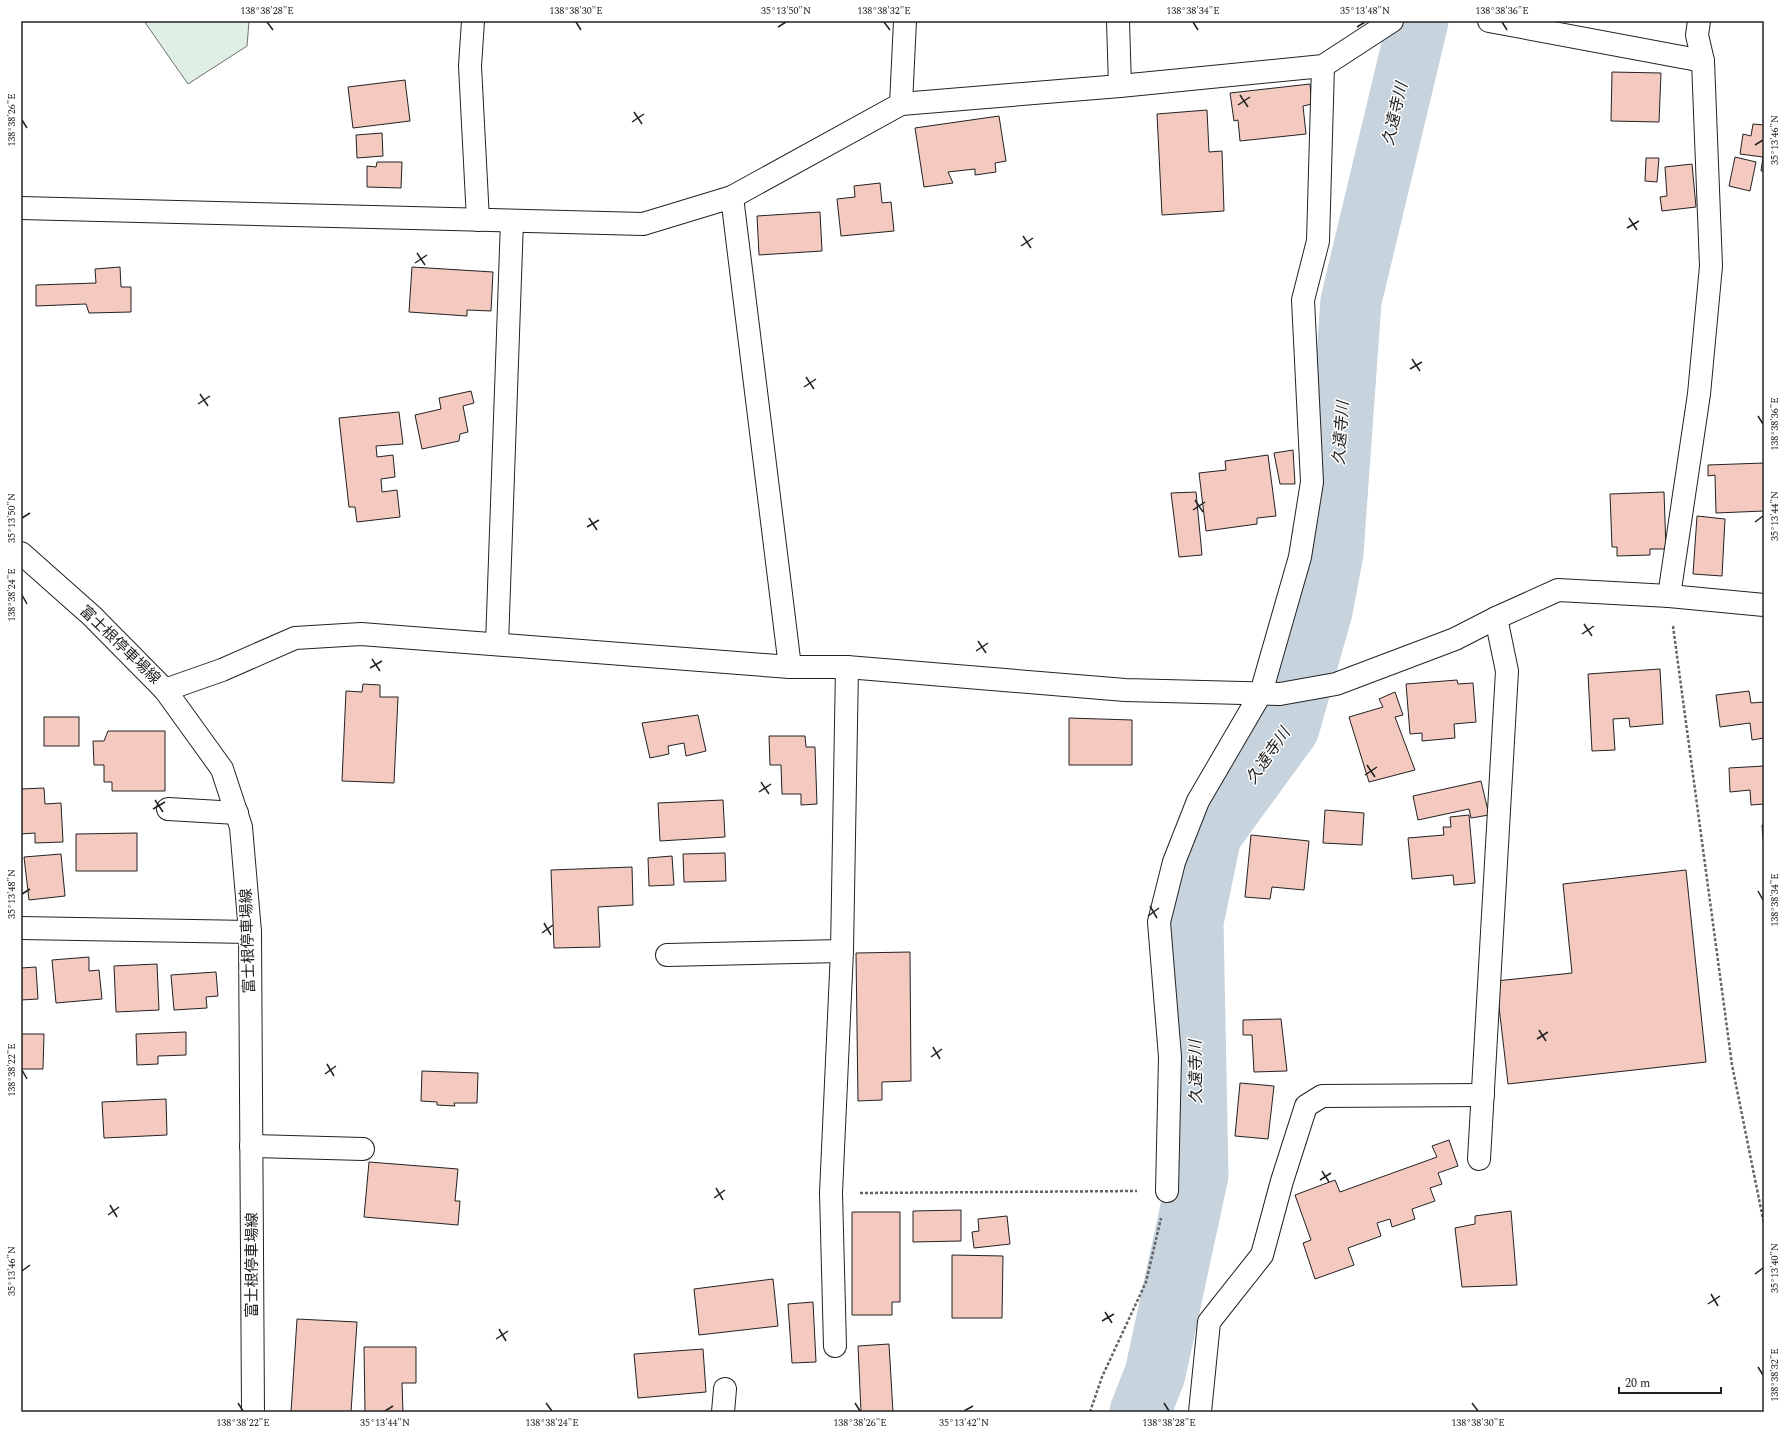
<svg xmlns="http://www.w3.org/2000/svg" width="1785" height="1433" font-family="Spectral,'Noto Sans JP',serif">
  <style>
    .green { fill: #e0efe3; stroke: #6f6f6f }
    .lines { fill: none; stroke-linecap: round; stroke-linejoin: round }
    .river { stroke: #c7d3dd; stroke-width: 61 }
    .building { fill: #f3c9c0; stroke: #222 }
    .minor-casing { stroke: #222; stroke-width: 24 }
    .major-casing { stroke: #222; stroke-width: 24 }
    .path { stroke: #646464; stroke-width: 2.5; stroke-dasharray: 3 2; stroke-linecap: butt }
    .minor { stroke: #fff; stroke-width: 22 }
    .major { stroke: #fff; stroke-width: 22 }
    .ticks { fill: none; stroke: #222; stroke-width: 1.5 }
    .labels { text-anchor: middle; dominant-baseline: central; stroke-width: 3; stroke-linejoin: round; paint-order: stroke }
    .street-label { font-size: 15px; fill: #222; stroke: #fff }
    .water-label { font-size: 16px; font-style: italic; fill: #222; stroke: #fff }
    .neatline { fill: none; stroke: #222; stroke-width: 1.5 }
    .ticks-label { font-size: 10px; text-anchor: middle; fill: #222 }
  </style>
  <rect width="100%" height="100%" fill="#fff"/>
  <polygon class="green" points="144,21 249,21 247,46 188,84"/>
  <g class="lines">
    <polyline class="river" points="1140,1412 1155,1374 1198,1175 1193,922 1211,835 1289,728 1322,611 1333,553 1351,301 1418,21"/>
  </g>
  <g class="building">
    <polygon points="1612,72 1661,73 1659,122 1611,121"/>
    <polygon points="405,80 410,121 353,128 348,87"/>
    <polygon points="1310,84 1312,104 1303,106 1306,134 1240,141 1238,120 1234,121 1230,93"/>
    <polygon points="1207,110 1209,152 1222,151 1224,211 1162,215 1157,114"/>
    <polygon points="999,116 1006,161 995,163 996,172 975,175 975,169 948,172 953,183 924,187 915,128"/>
    <polygon points="1753,124 1764,125 1764,171 1761,171 1763,157 1740,154 1743,134 1751,136"/>
    <polygon points="382,133 383,156 357,158 356,135"/>
    <polygon points="1735,157 1756,162 1750,191 1729,186"/>
    <polygon points="1646,158 1659,158 1657,182 1645,181"/>
    <polygon points="377,162 402,162 401,188 367,187 367,166 376,167"/>
    <polygon points="1692,164 1696,207 1662,211 1660,197 1667,196 1665,167"/>
    <polygon points="880,183 882,203 891,202 894,231 841,236 837,199 855,197 854,186"/>
    <polygon points="820,212 822,251 759,255 757,216"/>
    <polygon points="120,267 121,287 131,287 131,312 89,313 86,304 36,306 36,285 96,283 95,269"/>
    <polygon points="412,267 493,272 491,311 467,310 467,316 409,312"/>
    <polygon points="471,391 474,403 463,406 468,432 460,434 459,441 422,449 415,415 441,409 439,398"/>
    <polygon points="399,412 403,444 376,446 377,457 393,455 395,477 381,479 382,492 397,490 400,517 357,522 355,507 349,507 339,418"/>
    <polygon points="1293,450 1295,484 1280,484 1274,453"/>
    <polygon points="1268,455 1276,516 1257,518 1257,524 1206,531 1199,473 1226,470 1225,461"/>
    <polygon points="1764,463 1764,511 1716,513 1715,475 1708,476 1708,465"/>
    <polygon points="1196,492 1202,555 1179,557 1171,493"/>
    <polygon points="1664,492 1666,549 1650,549 1650,555 1617,556 1617,547 1612,547 1610,494"/>
    <polygon points="1697,516 1725,519 1722,576 1693,574"/>
    <polygon points="1660,669 1663,724 1630,727 1629,718 1613,719 1615,750 1592,751 1588,674"/>
    <polygon points="1457,680 1458,684 1473,683 1476,722 1454,724 1455,738 1422,741 1422,733 1410,734 1406,684"/>
    <polygon points="363,684 380,685 380,697 398,697 394,783 342,781 346,691 362,692"/>
    <polygon points="1749,691 1751,703 1764,702 1764,738 1752,740 1750,723 1720,727 1716,695"/>
    <polygon points="1395,692 1403,715 1395,717 1415,770 1369,782 1349,717 1383,707 1379,699"/>
    <polygon points="698,715 706,751 686,756 684,743 668,746 669,754 650,758 642,723"/>
    <rect x="44" y="717" width="35" height="29"/>
    <polygon points="1069,718 1132,720 1132,765 1069,765"/>
    <polygon points="108,731 165,731 165,791 112,791 112,782 104,782 104,765 94,765 93,741 104,741"/>
    <polygon points="769,736 805,736 806,747 815,747 817,804 801,805 801,794 782,794 781,765 770,765"/>
    <polygon points="1764,766 1764,804 1751,805 1750,790 1730,792 1729,768"/>
    <polygon points="1481,781 1489,815 1471,818 1469,809 1418,820 1413,796"/>
    <polygon points="44,788 45,804 61,803 63,842 35,843 35,833 21,834 21,789"/>
    <polygon points="723,800 725,837 660,841 658,803"/>
    <polygon points="1325,810 1364,813 1362,845 1323,843"/>
    <polygon points="1469,815 1475,883 1454,885 1453,875 1412,879 1408,838 1444,835 1443,827 1451,827 1450,817"/>
    <polygon points="1762,825 1764,825 1764,851"/>
    <polygon points="137,833 137,871 76,871 76,834"/>
    <polygon points="1251,835 1309,841 1304,890 1272,887 1270,899 1245,897"/>
    <polygon points="725,853 726,881 684,882 683,854"/>
    <polygon points="61,854 65,896 29,900 24,857"/>
    <polygon points="672,856 674,885 649,886 648,858"/>
    <polygon points="632,867 633,905 598,907 600,947 554,948 551,870"/>
    <polygon points="1686,870 1706,1062 1508,1084 1496,981 1572,973 1563,884"/>
    <polygon points="910,952 911,1081 882,1082 882,1100 858,1101 856,953"/>
    <polygon points="89,957 89,971 99,970 102,999 56,1003 52,960"/>
    <polygon points="157,964 159,1010 116,1012 114,966"/>
    <polygon points="36,967 38,999 21,1000 21,968"/>
    <polygon points="216,972 218,996 206,997 207,1008 174,1010 171,975"/>
    <polygon points="1281,1019 1287,1071 1254,1072 1252,1035 1243,1035 1243,1020"/>
    <polygon points="186,1032 186,1055 158,1056 158,1064 137,1065 136,1034"/>
    <polygon points="21,1034 44,1034 43,1069 21,1069"/>
    <polygon points="422,1071 478,1073 477,1103 454,1103 455,1106 437,1105 437,1102 421,1101"/>
    <polygon points="1240,1083 1274,1086 1268,1139 1235,1136"/>
    <polygon points="166,1099 167,1135 104,1138 102,1102"/>
    <polygon points="1449,1140 1458,1166 1438,1173 1442,1184 1430,1188 1435,1201 1412,1209 1415,1219 1392,1227 1390,1219 1377,1223 1381,1236 1348,1248 1354,1265 1315,1279 1303,1243 1311,1240 1295,1195 1335,1180 1340,1192 1437,1157 1432,1146"/>
    <polygon points="369,1162 458,1169 455,1201 460,1201 458,1225 364,1217"/>
    <polygon points="961,1210 961,1241 913,1242 913,1211"/>
    <polygon points="1511,1211 1517,1285 1462,1287 1455,1228 1475,1224 1475,1216"/>
    <polygon points="852,1212 900,1212 900,1302 892,1302 892,1315 852,1315"/>
    <polygon points="1007,1216 1010,1244 974,1248 972,1232 979,1231 978,1219"/>
    <polygon points="952,1255 1003,1256 1002,1318 952,1318"/>
    <polygon points="773,1279 778,1326 699,1335 694,1289"/>
    <polygon points="813,1302 816,1362 792,1363 788,1304"/>
    <polygon points="297,1319 357,1322 351,1412 291,1412"/>
    <polygon points="889,1344 893,1412 861,1412 858,1346"/>
    <polygon points="364,1347 416,1347 416,1383 402,1383 403,1412 365,1412"/>
    <polygon points="703,1349 706,1392 638,1398 634,1354"/>
  </g>
  <g class="lines">
    <defs>
      <g id="minor">
        <polyline points="473,21 470,66 478,220"/>
        <polyline points="1118,21 1120,86"/>
        <polyline points="1489,21 1703,61"/>
        <polyline points="901,104 1120,86 1323,66 1392,21"/>
        <polyline points="732,197 901,104 905,21"/>
        <polyline points="21,208 643,224 732,197 790,667"/>
        <polyline points="1669,596 1699,394 1711,266 1703,61 1697,35 1699,21"/>
        <polyline points="497,644 512,221"/>
        <polyline points="165,690 222,670 295,638 361,634 790,667 847,667 1125,690 1280,694 1336,684 1455,639 1496,618 1558,590 1669,596 1764,605"/>
        <polyline points="168,809 237,813"/>
        <polyline points="21,928 250,932"/>
        <polyline points="667,955 842,951"/>
        <polyline points="251,1146 363,1149"/>
        <polyline points="1479,1159 1507,671 1496,618"/>
        <polyline points="1167,1191 1170,1057 1159,922 1174,862 1198,801 1261,693 1300,557 1312,482 1303,300 1318,241 1323,66"/>
        <polyline points="835,1346 831,1193 842,951 847,667"/>
        <polyline points="723,1412 725,1389"/>
        <polyline points="1200,1412 1209,1322 1262,1255 1282,1181 1306,1106 1322,1096 1483,1095"/>
      </g>
      <polyline id="major" points="21,553 92,616 165,690 222,769 241,827 250,932 253,1412"/>
    </defs>
    <use href="#minor" class="minor-casing"/>
    <use href="#major" class="major-casing"/>
    <g class="path">
      <polyline points="1673,626 1732,1065 1764,1224"/>
      <polyline points="860,1193 1137,1191"/>
      <polyline points="1090,1412 1102,1377 1146,1282 1161,1218"/>
    </g>
    <use href="#minor" class="minor"/>
    <use href="#major" class="major"/>
  </g>
  <path class="ticks" d="M267,22L273,30M576,22L581,30M884,22L890,30M1193,22L1198,30M1502,22L1507,30M778,27L786,22M1357,27L1365,22M1240,95L1248,107M1238,105L1250,97M634,112L642,124M22,120L27,128M632,122L644,114M1755,145L1763,140M1629,218L1637,230M1627,228L1639,221M1023,236L1031,248M1021,246L1033,238M417,253L425,265M415,263L427,255M1412,359L1420,371M1410,369L1422,362M806,377L814,389M804,387L816,379M200,394L208,406M198,404L210,396M1758,416L1763,424M1195,500L1203,512M1193,510L1205,502M22,518L30,513M589,518L597,530M1755,522L1763,516M587,527L599,520M22,595L27,604M1584,624L1592,636M1582,634L1594,626M978,641L986,653M976,651L988,643M372,659L380,671M370,668L382,661M1367,765L1375,777M1365,775L1377,767M761,782L769,794M759,792L771,784M155,800L163,812M153,809L165,802M1758,891L1763,900M22,894L30,889M1150,906L1157,918M1148,916L1159,908M544,923L551,935M542,933L553,925M1539,1030L1546,1041M1537,1039L1548,1032M933,1047L940,1059M931,1057L942,1049M327,1064L334,1076M22,1070L27,1079M325,1074L336,1066M1322,1171L1329,1182M1320,1180L1331,1173M716,1188L723,1200M714,1198L725,1190M110,1205L117,1217M108,1215L119,1207M22,1271L30,1265M1755,1274L1763,1268M1711,1294L1718,1306M1708,1304L1720,1296M1105,1312L1112,1323M1102,1321L1114,1314M499,1329L506,1341M496,1339L508,1331M1758,1367L1763,1375M238,1403L243,1411M546,1403L552,1411M855,1403L860,1411M1164,1403L1169,1411M1472,1403L1478,1411M385,1411L393,1406M964,1411L973,1406"/>
  <g class="labels">
    <g class="street-label">
      <text transform="translate(120 645) rotate(44)">富士根停車場線</text>
      <text transform="translate(248 941) rotate(-92)">富士根停車場線</text>
      <text transform="translate(252 1265) rotate(-90)">富士根停車場線</text>
    </g>
    <g class="water-label">
      <text transform="translate(1395 114) rotate(-77)">久遠寺川</text>
      <text transform="translate(1341 433) rotate(-86)">久遠寺川</text>
      <text transform="translate(1268 756) rotate(-55)">久遠寺川</text>
      <text transform="translate(1196 1072) rotate(-91)">久遠寺川</text>
    </g>
  </g>
  <rect width="1785" height="1433" fill="none" stroke="#ffffff" stroke-width="44"/>
  <path d="M1619 1387v6h102v-6" fill="none" stroke="#222222" stroke-width="2"/>
  <text x="1625" y="1387" font-size="12" fill="#222222" stroke="#ffffff" stroke-width="3" paint-order="stroke">20 m</text>
  <rect x="22" y="22" width="1741" height="1389" class="neatline"/>
  <g class="ticks-label">
    <text x="267" y="14">138°38'28"E</text>
    <text x="576" y="14">138°38'30"E</text>
    <text x="786" y="14">35°13'50"N</text>
    <text x="884" y="14">138°38'32"E</text>
    <text x="1193" y="14">138°38'34"E</text>
    <text x="1365" y="14">35°13'48"N</text>
    <text x="1502" y="14">138°38'36"E</text>
    <text transform="translate(11 120) rotate(-90)" y="4">138°38'26"E</text>
    <text transform="translate(1774 140) rotate(-90)" y="4">35°13'46"N</text>
    <text transform="translate(1774 424) rotate(-90)" y="4">138°38'36"E</text>
    <text transform="translate(1774 516) rotate(-90)" y="4">35°13'44"N</text>
    <text transform="translate(11 518) rotate(-90)" y="4">35°13'50"N</text>
    <text transform="translate(11 595) rotate(-90)" y="4">138°38'24"E</text>
    <text transform="translate(11 894) rotate(-90)" y="4">35°13'48"N</text>
    <text transform="translate(1774 900) rotate(-90)" y="4">138°38'34"E</text>
    <text transform="translate(11 1070) rotate(-90)" y="4">138°38'22"E</text>
    <text transform="translate(1774 1268) rotate(-90)" y="4">35°13'40"N</text>
    <text transform="translate(11 1271) rotate(-90)" y="4">35°13'46"N</text>
    <text transform="translate(1774 1375) rotate(-90)" y="4">138°38'32"E</text>
    <text x="243" y="1426">138°38'22"E</text>
    <text x="385" y="1426">35°13'44"N</text>
    <text x="552" y="1426">138°38'24"E</text>
    <text x="860" y="1426">138°38'26"E</text>
    <text x="964" y="1426">35°13'42"N</text>
    <text x="1169" y="1426">138°38'28"E</text>
    <text x="1478" y="1426">138°38'30"E</text>
  </g>
</svg>
